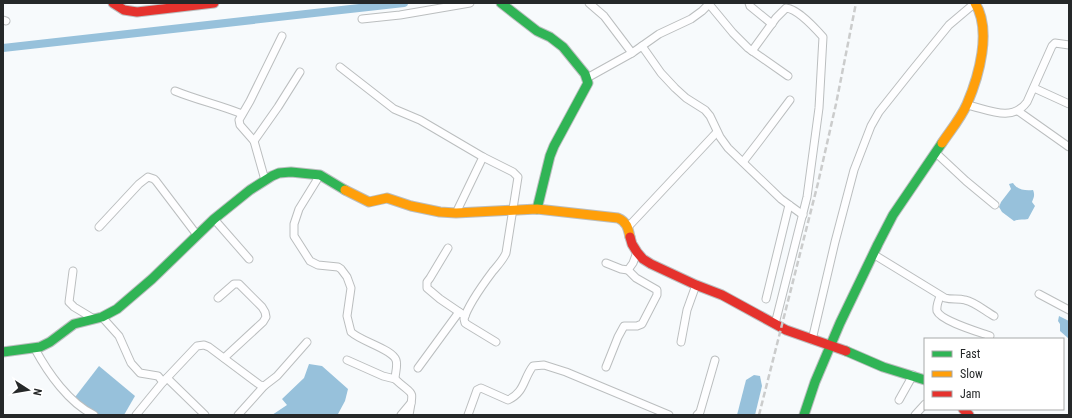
<svg xmlns="http://www.w3.org/2000/svg" width="1072" height="418" font-family="'Roboto Condensed',sans-serif">
  <style>
    .water { fill: #97c1db }
    .lines { fill: none; stroke-linecap: round; stroke-linejoin: round }
    .canal { stroke: #97c1db; stroke-width: 8 }
    .street-casing { stroke: #bbbebf; stroke-width: 9 }
    .fast-casing { stroke: #bbbebf; stroke-width: 11 }
    .slow-casing { stroke: #bbbebf; stroke-width: 11 }
    .jam-casing { stroke: #bbbebf; stroke-width: 11 }
    .street { stroke: #fefeff; stroke-width: 7 }
    .fast { stroke: #30b455; stroke-width: 9 }
    .slow { stroke: #ff9f0a; stroke-width: 9 }
    .jam { stroke: #e5322d; stroke-width: 9 }
    .rail { stroke: #cbcccc; stroke-width: 2.5; stroke-dasharray: 6 3; stroke-linecap: butt }
  </style>
  <rect width="100%" height="100%" fill="#f7fafc"/>
  <g class="water">
    <path d="M1013,183C1017,190 1026,191 1033,190C1035,195 1034,197 1032,202L1035,206L1028,219C1023,220 1018,219 1014,221L1002,212L999,207L1001,202L1011,189L1009,184Z"/>
    <polygon points="1059,316 1069,321 1069,339 1060,331 1060,324 1058,321"/>
    <polygon points="309,364 322,366 348,389 345,401 338,414 272,415 287,405 282,399 304,378"/>
    <polygon points="99,366 135,396 124,415 93,415 72,401"/>
    <polygon points="754,375 760,376 762,386 755,415 737,415 746,380"/>
  </g>
  <g class="lines">
    <polyline class="canal" points="3,48 404,3"/>
    <defs>
      <g id="street">
        <polyline points="589,3 604,16 632,53"/>
        <polyline points="749,3 750,6 772,24"/>
        <polyline points="709,4 733,33 748,48 788,76"/>
        <polyline points="362,19 400,15 470,3"/>
        <polyline points="3,20 6,21"/>
        <polyline points="642,46 661,73 675,88 686,98 705,110 710,116 720,137 728,148 781,199 803,215"/>
        <path d="M752,51L776,18L786,8C798,9 815,28 823,37L819,108L807,197L775,324"/>
        <path d="M340,67L394,109L420,120L483,157L513,172L518,177L506,253C503,260 498,265 493,271C484,283 468,305 464,319L465,323L468,325L496,342"/>
        <polyline points="587,78 632,53 659,34 691,19 702,11 710,3"/>
        <polyline points="1034,88 1069,104"/>
        <path d="M175,91C197,100 220,105 242,114"/>
        <path d="M967,105C987,109 1012,123 1027,102L1052,46L1055,43L1069,45"/>
        <polyline points="1018,111 1069,147"/>
        <polyline points="254,141 278,107 300,72"/>
        <polyline points="936,153 966,181 995,205"/>
        <polyline points="743,162 760,140 790,100"/>
        <path d="M320,175L299,209L294,224V236L310,261L318,265L338,267L341,269L347,277L351,288L347,316L351,332C362,342 392,349 396,360C398,366 395,373 395,379C414,397 414,387 409,415"/>
        <polyline points="265,180 254,141 240,125 239,120 250,101 282,36"/>
        <polyline points="456,213 483,157"/>
        <polyline points="214,219 249,259"/>
        <polyline points="99,227 139,184 148,177 154,179 156,181 197,235"/>
        <polyline points="628,227 717,132"/>
        <polyline points="448,248 430,278 427,282 427,288 440,299 465,316"/>
        <path d="M873,254L945,298C952,300 958,298 965,300C975,302 985,311 994,316"/>
        <polyline points="606,263 621,269 628,270 633,263 637,252"/>
        <polyline points="73,271 69,302 74,307 94,319"/>
        <polyline points="1039,294 1069,310"/>
        <path d="M940,296C939,300 936,305 937,311C941,321 979,332 990,336"/>
        <polyline points="218,298 234,284 239,284 262,307 265,312 266,317 263,322 224,358"/>
        <polyline points="766,299 789,205"/>
        <polyline points="102,317 119,336 131,363 140,373 158,376 163,382"/>
        <polyline points="812,340 835,242 854,170 871,126 879,112 910,73 949,25 975,3"/>
        <polyline points="681,342 687,310 696,285"/>
        <path d="M35,349C48,373 69,403 94,415"/>
        <polyline points="347,360 383,376 395,379"/>
        <polyline points="606,367 618,337 624,326 637,326 642,324 657,295 657,290 636,278 628,270"/>
        <polyline points="418,368 459,312"/>
        <polyline points="167,378 205,415"/>
        <polyline points="899,400 913,375"/>
        <polyline points="136,415 163,382 197,346 204,345 209,347 260,385 264,386 277,376 307,342"/>
        <polyline points="238,415 264,386"/>
        <polyline points="401,415 411,403"/>
        <path d="M468,415L477,390L481,388L508,400C525,392 523,379 533,366L544,365L566,372L669,415"/>
        <polyline points="697,415 700,412 715,360"/>
        <polyline points="915,415 925,404"/>
      </g>
      <g id="fast">
        <polyline points="501,3 537,31 550,37 563,47 585,74 588,83 554,146 550,156 537,209"/>
        <polyline points="846,351 883,367 925,380"/>
        <polyline points="3,352 40,347 50,342 74,324 102,317 117,309 152,279 214,219 250,190 272,176 279,173 291,172 320,175 345,190"/>
        <polyline points="804,415 815,382 840,323 878,244 893,215 942,143"/>
      </g>
      <g id="slow">
        <path d="M942,143C950,131 961,118 967,104C979,76 992,30 975,3"/>
        <path d="M345,190L369,202L387,198L411,206L440,212L456,213L537,209L618,218C627,222 628,228 630,237"/>
      </g>
      <g id="jam">
        <polyline points="113,3 124,10 137,12 214,3"/>
        <polyline points="630,237 632,244 637,252 643,259 651,264 696,285 722,295 786,330 846,351"/>
        <polyline points="963,409 969,415"/>
      </g>
    </defs>
    <use href="#street" class="street-casing"/>
    <use href="#fast" class="fast-casing"/>
    <use href="#slow" class="slow-casing"/>
    <use href="#jam" class="jam-casing"/>
    <use href="#street" class="street"/>
    <use href="#fast" class="fast"/>
    <use href="#slow" class="slow"/>
    <use href="#jam" class="jam"/>
    <polyline class="rail" points="759,415 818,183 836,104 856,3"/>
  </g>
  <rect width="1072" height="418" fill="none" stroke="#252829" stroke-width="8"/>
  <rect x="924" y="338" width="140" height="72" fill="#ffffff" stroke="#a8a9a9"/>
  <rect x="932" y="351" width="20" height="6" fill="#30b455" stroke="#a8a9a9"/>
  <text x="960" y="358" font-size="12" fill="#252829">Fast</text>
  <rect x="932" y="371" width="20" height="6" fill="#ff9f0a" stroke="#a8a9a9"/>
  <text x="960" y="378" font-size="12" fill="#252829">Slow</text>
  <rect x="932" y="391" width="20" height="6" fill="#e5322d" stroke="#a8a9a9"/>
  <text x="960" y="398" font-size="12" fill="#252829">Jam</text>
  <g transform="translate(28 390) rotate(102)" stroke="#ffffff" stroke-width="3" paint-order="stroke">
  <path d="M0-3L7 15L0 10L-7 15Z" fill="#252829"/>
  <text y="-6" font-size="11" font-weight="bold" text-anchor="middle" fill="#252829">N</text>
  </g>
</svg>
